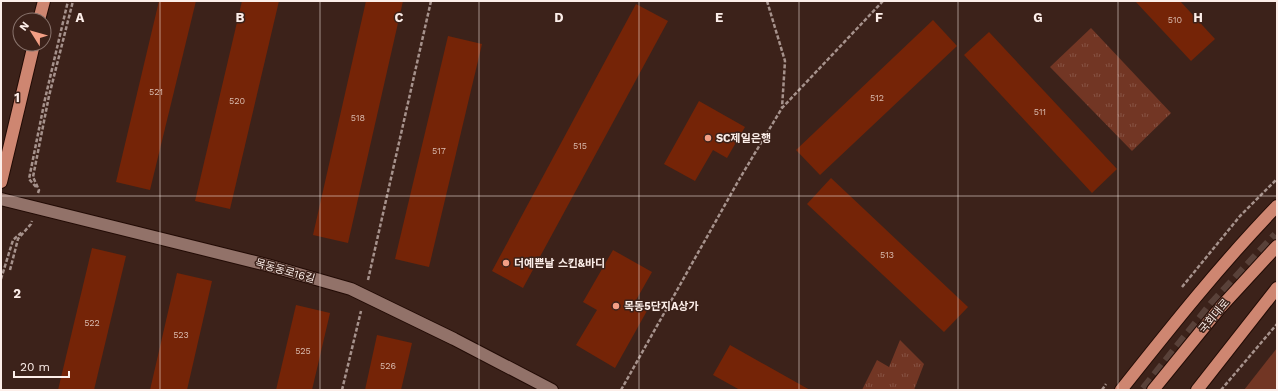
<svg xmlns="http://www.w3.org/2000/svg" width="1278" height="391" font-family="'Work Sans','Noto Sans KR',sans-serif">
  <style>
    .park { fill: url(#park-tufts) }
    .garden { fill: #723624 }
    .building { fill: #752407 }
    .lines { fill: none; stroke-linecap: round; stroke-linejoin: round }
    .highway-tunnel { stroke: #594139; stroke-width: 12; stroke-dasharray: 12 6; stroke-linecap: butt }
    .minor-casing { stroke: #220b05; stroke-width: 14 }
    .major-casing { stroke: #220b05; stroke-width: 14 }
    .path { stroke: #a6928c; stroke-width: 2.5; stroke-dasharray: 4 2; stroke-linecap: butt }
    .minor { stroke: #927269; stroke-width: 12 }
    .major { stroke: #ce8671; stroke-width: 12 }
    .grid { fill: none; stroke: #fceee9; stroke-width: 1; stroke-opacity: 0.55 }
    .poi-dot { fill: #f39f85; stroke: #3c221a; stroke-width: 1.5 }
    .labels { text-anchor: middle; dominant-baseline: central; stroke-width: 3; stroke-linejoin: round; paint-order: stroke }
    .number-label { font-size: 9px; fill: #dabcb0 }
    .poi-label { font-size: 11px; font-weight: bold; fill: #fceee9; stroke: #3c221a; text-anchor: start }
    .street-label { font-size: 11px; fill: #fceee9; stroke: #3c221a }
    .grid-label { font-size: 13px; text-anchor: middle; font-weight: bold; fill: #fceee9; stroke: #3c221a; stroke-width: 3; stroke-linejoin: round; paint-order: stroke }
  </style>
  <defs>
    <pattern id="park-tufts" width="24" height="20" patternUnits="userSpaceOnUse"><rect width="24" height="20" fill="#723624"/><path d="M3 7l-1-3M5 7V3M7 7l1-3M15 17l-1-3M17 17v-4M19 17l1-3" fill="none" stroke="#875344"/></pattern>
  </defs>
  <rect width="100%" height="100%" fill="#3c221a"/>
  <g class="park">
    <polygon points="1091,28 1171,113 1132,151 1050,67"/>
    <polygon points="900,340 924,364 914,390 862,390 877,360 889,367"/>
  </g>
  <polygon class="garden" points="1277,348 1277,390 1244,390"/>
  <g class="building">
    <polygon points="159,1 196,1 150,190 116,182"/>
    <polygon points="242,1 279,1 230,209 195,201"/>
    <polygon points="366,1 403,1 348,243 313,235"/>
    <polygon points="1135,1 1180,1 1215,39 1191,61"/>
    <polygon points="636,4 668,21 523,288 492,271"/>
    <polygon points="933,20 957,46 820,175 796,150"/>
    <polygon points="989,32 1117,169 1092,193 964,55"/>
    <polygon points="448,36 482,44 429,267 395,259"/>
    <polygon points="699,101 745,127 727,158 713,150 695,181 664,164"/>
    <polygon points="831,178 968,307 944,332 807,204"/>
    <polygon points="92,248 126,256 94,390 58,390"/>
    <polygon points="613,250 652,272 635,302 648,309 615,368 576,345 597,310 583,302"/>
    <polygon points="177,273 212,281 187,390 150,390"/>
    <polygon points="296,305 330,313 312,390 276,390"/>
    <polygon points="377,335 412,343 401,390 365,390"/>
    <polygon points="730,345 810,390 740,390 713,375"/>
  </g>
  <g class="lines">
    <polyline class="highway-tunnel" points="1145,390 1213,305 1277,236"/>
    <defs>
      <polyline id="minor" points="1,199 267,265 351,289 454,339 552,390"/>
      <g id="major">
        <polyline points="39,20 44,1"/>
        <polyline points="1,182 34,44"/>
        <path d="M1121,390C1171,327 1221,264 1277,206"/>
        <polyline points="1153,390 1219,309 1277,246"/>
        <polyline points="1197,390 1277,288"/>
      </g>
    </defs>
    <use href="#minor" class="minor-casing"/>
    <use href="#major" class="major-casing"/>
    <g class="path">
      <polyline points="767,1 785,61 782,108"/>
      <polyline points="36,187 29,179 45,99 68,1"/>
      <polyline points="38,193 39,190 33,177 49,96 73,1"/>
      <polyline points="10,270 18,239 31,224 32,221"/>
      <polyline points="1,279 13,240 22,232"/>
      <polyline points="368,280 431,1"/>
      <polyline points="1182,287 1240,216 1277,179"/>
      <polyline points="342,390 361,311"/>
      <polyline points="621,390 740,178 782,108 883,1"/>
      <polyline points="1102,390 1106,384"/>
      <polyline points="1221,390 1277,324"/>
    </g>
    <use href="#minor" class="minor"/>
    <use href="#major" class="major"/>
  </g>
  <path class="grid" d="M160,1V390M320,1V390M479,1V390M639,1V390M799,1V390M958,1V390M1118,1V390M1,196H1277"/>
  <g class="poi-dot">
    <circle cx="708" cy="138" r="4"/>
    <circle cx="506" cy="263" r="4"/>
    <circle cx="616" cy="306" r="4"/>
  </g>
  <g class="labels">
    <g class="number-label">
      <text x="1175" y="20">510</text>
      <text x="156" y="92">521</text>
      <text x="877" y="98">512</text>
      <text x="237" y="101">520</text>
      <text x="1040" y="112">511</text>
      <text x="358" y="118">518</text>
      <text x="580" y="146">515</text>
      <text x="439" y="151">517</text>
      <text x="887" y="255">513</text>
      <text x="92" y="323">522</text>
      <text x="181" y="335">523</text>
      <text x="303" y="351">525</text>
      <text x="388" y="366">526</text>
    </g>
    <g class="poi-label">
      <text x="716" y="138">SC제일은행</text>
      <text x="514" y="263">더예쁜날 스킨&amp;바디</text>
      <text x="624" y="306">목동5단지A상가</text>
    </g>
    <g class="street-label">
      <text transform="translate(285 271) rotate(16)">목동동로16길</text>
      <text transform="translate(1214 316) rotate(-50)">국회대로</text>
    </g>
  </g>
  <g class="grid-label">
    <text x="80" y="22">A</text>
    <text x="240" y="22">B</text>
    <text x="399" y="22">C</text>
    <text x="559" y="22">D</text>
    <text x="719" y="22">E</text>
    <text x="879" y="22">F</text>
    <text x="1038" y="22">G</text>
    <text x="1198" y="22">H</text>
    <text x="17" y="102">1</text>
    <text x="17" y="298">2</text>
  </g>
  <rect width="1278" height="391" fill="none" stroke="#fceee9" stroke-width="4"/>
  <g transform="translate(32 32) rotate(307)"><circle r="19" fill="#3c221a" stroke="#89746d"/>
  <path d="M0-3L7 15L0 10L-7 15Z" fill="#f39f85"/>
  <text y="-6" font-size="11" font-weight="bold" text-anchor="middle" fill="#fceee9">N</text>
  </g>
  <path d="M14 371v6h55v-6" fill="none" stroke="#fceee9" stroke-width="2"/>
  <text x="20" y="371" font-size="12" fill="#fceee9" stroke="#3c221a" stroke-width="3" paint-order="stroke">20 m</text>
</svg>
